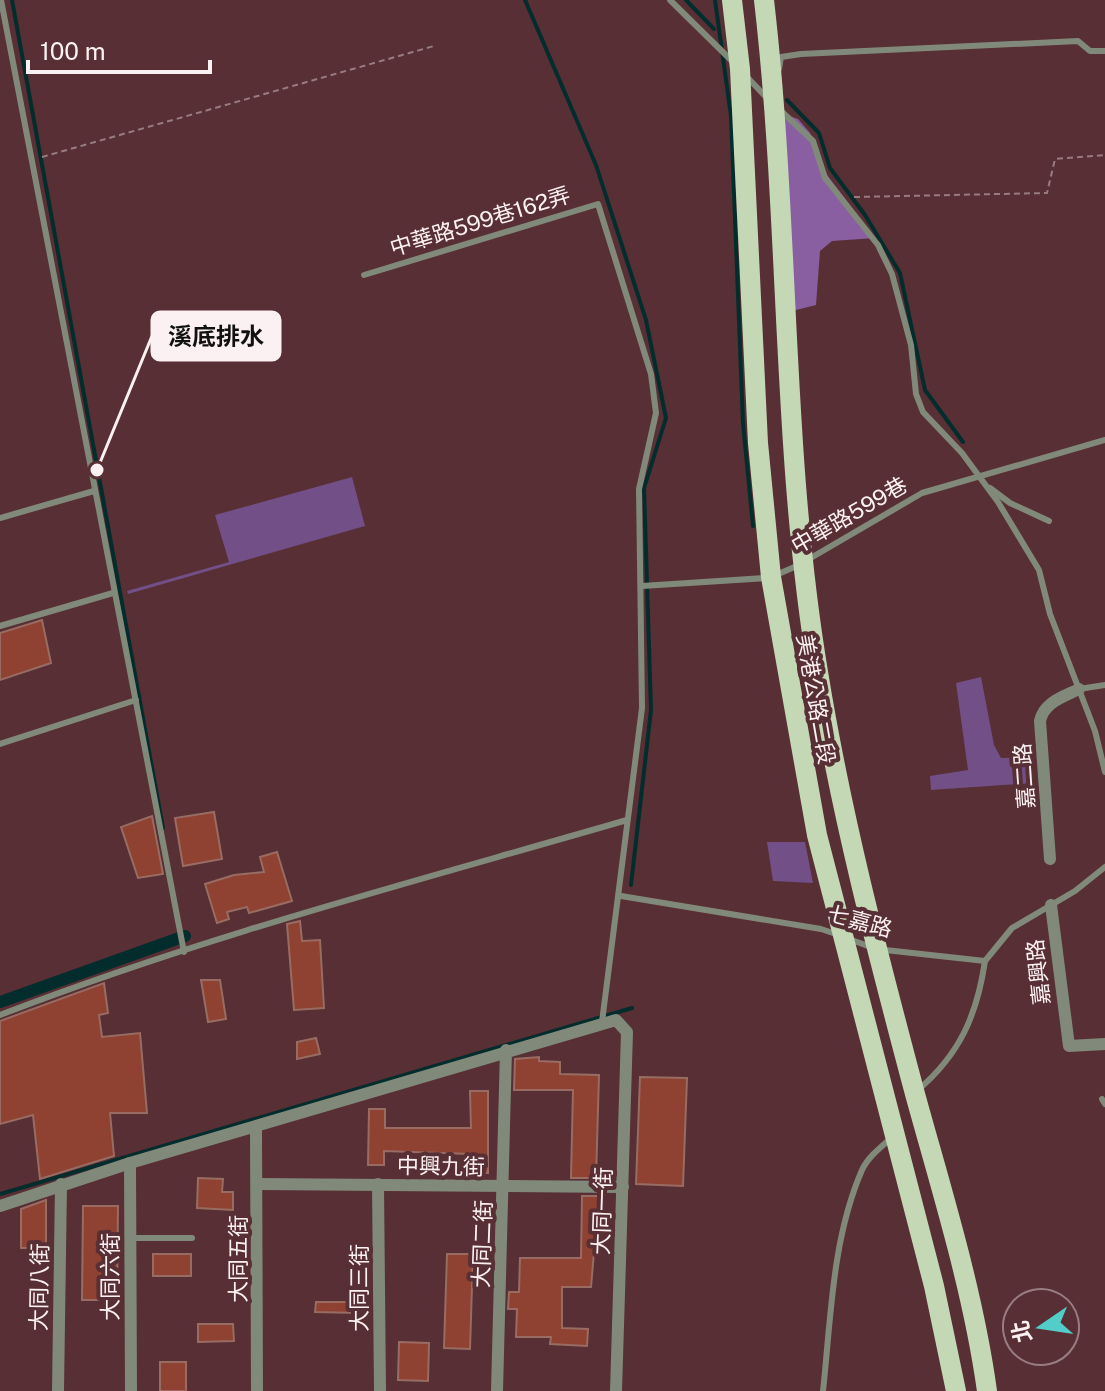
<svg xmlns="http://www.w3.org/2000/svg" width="1105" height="1391" font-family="'Public Sans','Noto Sans TC',sans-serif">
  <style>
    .green { fill: #734f88 }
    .forest { fill: #895fa2 }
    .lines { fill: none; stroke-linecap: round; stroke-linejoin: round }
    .stream { stroke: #032d2c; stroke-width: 4 }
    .canal { stroke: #032d2c; stroke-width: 12 }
    .building { fill: #8f4132; stroke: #986c63; stroke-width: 2 }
    .path { stroke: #997c80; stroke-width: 2; stroke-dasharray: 6 4; stroke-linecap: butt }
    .service { stroke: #818a7a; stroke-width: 6 }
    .minor { stroke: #818a7a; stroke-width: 12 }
    .primary { stroke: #c4d8b6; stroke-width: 20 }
    .labels { text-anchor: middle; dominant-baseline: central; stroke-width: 8; stroke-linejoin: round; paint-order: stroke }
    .street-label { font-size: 22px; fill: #fcf1f2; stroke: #572f34 }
    .leader { fill: none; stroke: #fcf1f2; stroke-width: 3 }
    .callout-dot { fill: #fcf1f2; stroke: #572f34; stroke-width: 3 }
    .callout { fill: #fcf1f2; stroke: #fcf1f2; stroke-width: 3 }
    .callout-label { font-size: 24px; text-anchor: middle; font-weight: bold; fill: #111 }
  </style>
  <rect width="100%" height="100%" fill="#572f34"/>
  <g class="green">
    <polygon points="352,477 365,526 128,594 127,591 229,562 215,515"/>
    <polygon points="981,677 994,745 1001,758 1031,757 1033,783 931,790 930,776 968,770 956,683"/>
    <polygon points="767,842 805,842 813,883 773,881"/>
  </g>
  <polygon class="forest" points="786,115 798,119 810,133 824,171 875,238 832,241 820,251 816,305 792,311 779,128"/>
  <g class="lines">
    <g class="stream">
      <polyline points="12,0 163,828"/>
      <polyline points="525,0 596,165 646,320 666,418 644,488 651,710 631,885"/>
      <polyline points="686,0 714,29"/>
      <polyline points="715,0 731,116 743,423 753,526"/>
      <polyline points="787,100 819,133 830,168 865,215 900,273 925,390 963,442"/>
      <polyline points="0,1194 632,1008"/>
    </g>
    <polyline class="canal" points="0,1002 185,936"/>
  </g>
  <g class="building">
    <polygon points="42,620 51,663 0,680 0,633"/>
    <polygon points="214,812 222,859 183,866 175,818"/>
    <polygon points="152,816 163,874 138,878 121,827"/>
    <polygon points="277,852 292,901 249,913 247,907 227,912 229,919 217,923 205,884 234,875 264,872 260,857"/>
    <polygon points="300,921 302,941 320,940 324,1008 294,1010 287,924"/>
    <polygon points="201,980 220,980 226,1019 208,1022"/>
    <polygon points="104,983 108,1013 99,1015 102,1037 140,1033 147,1113 110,1113 114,1156 40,1179 33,1115 0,1124 0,1021"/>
    <polygon points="316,1038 320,1054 297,1059 297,1042"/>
    <polygon points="539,1057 539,1061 560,1062 560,1074 599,1075 596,1178 571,1178 573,1090 514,1090 515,1059"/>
    <polygon points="640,1077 687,1078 683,1186 636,1184"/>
    <polygon points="470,1091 488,1091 488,1173 471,1173 471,1154 384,1151 384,1165 368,1165 369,1109 385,1109 385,1128 471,1128"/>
    <polygon points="198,1178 223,1179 222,1192 233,1192 233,1210 197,1208"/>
    <polygon points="582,1196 602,1196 601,1252 594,1252 591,1287 562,1287 562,1328 588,1329 587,1346 550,1344 551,1337 516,1337 517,1309 508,1309 509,1292 519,1292 520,1258 581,1258"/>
    <polygon points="46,1200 46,1248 21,1248 21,1209"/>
    <polygon points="83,1206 118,1206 117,1300 82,1300"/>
    <rect x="153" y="1254" width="38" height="22"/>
    <polygon points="447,1254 473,1254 470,1349 444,1348"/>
    <polygon points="316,1302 358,1302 358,1313 315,1312"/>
    <polygon points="198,1324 233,1324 234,1341 198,1342"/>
    <polygon points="399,1342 429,1343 428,1381 398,1380"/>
    <rect x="160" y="1362" width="26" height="29"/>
  </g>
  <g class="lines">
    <g class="path">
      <polyline points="42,157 434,46"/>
      <polyline points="854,197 1047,193 1055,159 1105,155"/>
    </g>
    <g class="service">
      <polyline points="1,0 184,952"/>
      <polyline points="670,0 733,62"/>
      <polyline points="779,69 781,57 801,54 1078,41 1090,51 1105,51"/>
      <polyline points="746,76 766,97"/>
      <polyline points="780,110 813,141 825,178 878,245 892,274 911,345 916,394 923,412 962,453 998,502 1039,570 1050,614 1095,731 1105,772"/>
      <polyline points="364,275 598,204 651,374 656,413 639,489 642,708 602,1022"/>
      <polyline points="990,488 1010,503 1049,521"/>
      <polyline points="0,518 94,491"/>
      <polyline points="809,559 922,493 1105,440"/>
      <polyline points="776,575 799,565"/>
      <polyline points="642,586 766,578"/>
      <polyline points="0,626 113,593"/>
      <polyline points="1079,689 1105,685"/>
      <polyline points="0,744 136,700"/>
      <polyline points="621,896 821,929 839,935"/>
      <polyline points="849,939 876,949 985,961 1012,928 1075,891 1105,867"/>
      <path d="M0,1015C204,936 417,881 627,820"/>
      <path d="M918,1090C960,1054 977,1015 985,961"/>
      <polyline points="1102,1099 1105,1104"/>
      <polyline points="131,1238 192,1238"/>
      <path d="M823,1391C831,1318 832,1239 862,1170C868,1157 881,1147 891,1138"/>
    </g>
    <g class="minor">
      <path d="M1050,859L1040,721C1044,702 1063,697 1079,689"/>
      <polyline points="1051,905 1069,1046 1105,1044"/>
      <polyline points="256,1127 257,1391"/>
      <polyline points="130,1163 131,1391"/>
      <polyline points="258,1184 623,1187"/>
      <polyline points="378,1184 380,1391"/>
      <polyline points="0,1206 130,1163 616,1020 627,1032 616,1391"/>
      <polyline points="58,1391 61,1184"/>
      <polyline points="497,1391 506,1050"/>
    </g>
    <g class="primary">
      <polyline points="732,0 740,69 758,443 771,577 817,835 934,1286 956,1391"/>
      <path d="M764,0C790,224 781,450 818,672C841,815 878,955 915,1094C942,1192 973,1290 987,1391"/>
    </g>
  </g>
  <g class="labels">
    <g class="street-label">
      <text transform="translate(480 221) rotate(-17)">中華路599巷162弄</text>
      <text transform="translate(849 515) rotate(-30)">中華路599巷</text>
      <text transform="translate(816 699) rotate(80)">美港公路二段</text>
      <text transform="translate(1024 776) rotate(-94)">嘉二路</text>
      <text transform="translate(860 921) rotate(15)">七嘉路</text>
      <text transform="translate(1038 972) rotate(-96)">嘉興路</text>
      <text transform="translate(441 1166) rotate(1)">中興九街</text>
      <text transform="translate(602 1211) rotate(-88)">大同一街</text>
      <text transform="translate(482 1244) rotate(-88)">大同二街</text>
      <text transform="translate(238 1259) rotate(-90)">大同五街</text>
      <text transform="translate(110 1277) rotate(-90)">大同六街</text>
      <text transform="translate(39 1287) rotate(-89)">大同八街</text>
      <text transform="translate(359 1288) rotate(-90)">大同三街</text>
    </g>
  </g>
  <path class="leader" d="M97 470L152 336"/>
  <circle class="callout-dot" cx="97" cy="470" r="8"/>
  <rect class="callout" x="152" y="312" width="128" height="48" rx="8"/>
  <g class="callout-label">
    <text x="216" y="345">溪底排水</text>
  </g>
  <g transform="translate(1041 1327) rotate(257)"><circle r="38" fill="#572f34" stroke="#997d80" stroke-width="2"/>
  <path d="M0-6L14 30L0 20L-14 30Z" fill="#53cdc9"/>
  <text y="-12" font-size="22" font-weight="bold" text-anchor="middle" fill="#fcf1f2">北</text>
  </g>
  <path d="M28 60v12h182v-12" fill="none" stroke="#fcf1f2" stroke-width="4"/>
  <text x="40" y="60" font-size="24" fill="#fcf1f2" stroke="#572f34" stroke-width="6" paint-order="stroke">100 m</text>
</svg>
